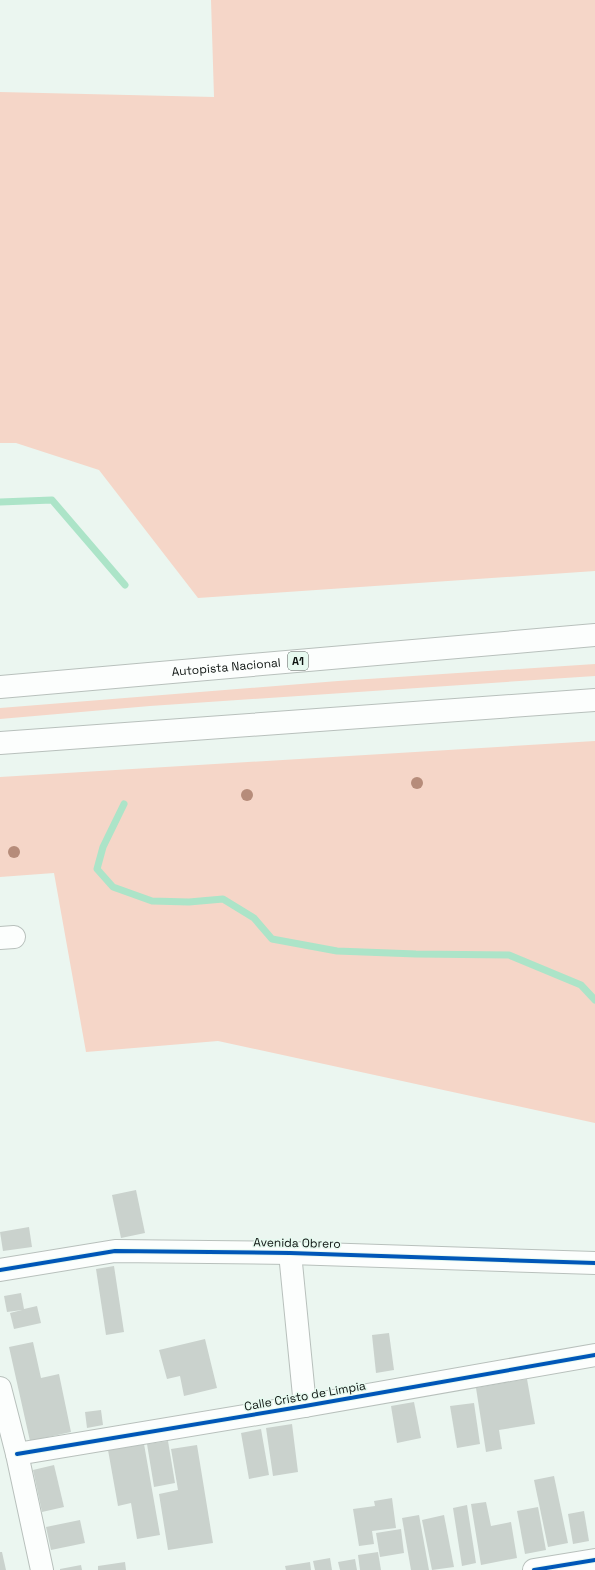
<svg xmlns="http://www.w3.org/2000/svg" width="595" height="1570" font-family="'Space Grotesk',sans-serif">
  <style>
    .green { fill: #f5d6c8 }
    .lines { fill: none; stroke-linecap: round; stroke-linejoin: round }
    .stream { stroke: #ace4c8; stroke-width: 7 }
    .building { fill: #cad2cd }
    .minor-casing { stroke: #b8c0bc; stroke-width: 24 }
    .highway-casing { stroke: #b8c0bc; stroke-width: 24 }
    .minor { stroke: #fcfefd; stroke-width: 22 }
    .highway { stroke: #fcfefd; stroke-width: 22 }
    .cycleway-casing { stroke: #e7faf0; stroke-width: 6 }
    .cycleway { stroke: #0057b8; stroke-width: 4 }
    .tree { fill: #b68c7a }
    .labels { text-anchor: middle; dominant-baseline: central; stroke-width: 3; stroke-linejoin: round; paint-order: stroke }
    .shield { fill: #e7faf0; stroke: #4e5853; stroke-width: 1 }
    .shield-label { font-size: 11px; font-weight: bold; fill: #0d1310 }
    .street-label { font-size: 12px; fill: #0d1310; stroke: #e7faf0 }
  </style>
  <rect width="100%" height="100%" fill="#ebf6f0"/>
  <g class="green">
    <polygon points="211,0 595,0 595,571 198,598 99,470 16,443 0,443 0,92 214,97"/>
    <polygon points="595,664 595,676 150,706 0,719 0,708 338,681"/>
    <polygon points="595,741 595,1123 218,1041 86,1052 54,873 0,877 0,777"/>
  </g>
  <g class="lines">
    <g class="stream">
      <polyline points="0,502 52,500 125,585"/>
      <polyline points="124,804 103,847 97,869 113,887 152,901 189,902 223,899 254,918 272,939 337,951 416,954 509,955 581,985 595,1000"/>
    </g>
  </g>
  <g class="building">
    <polygon points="136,1190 145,1233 121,1238 112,1195"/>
    <polygon points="29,1227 32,1247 3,1251 0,1232"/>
    <polygon points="114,1266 124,1332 106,1335 96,1269"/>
    <polygon points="21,1293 24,1309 37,1306 41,1323 14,1329 10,1313 22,1310 7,1312 4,1296"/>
    <polygon points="389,1333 394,1370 376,1373 372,1335"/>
    <polygon points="205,1339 217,1388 184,1396 180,1376 167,1379 159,1350"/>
    <polygon points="33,1342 41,1378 59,1374 71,1432 30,1441 9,1347"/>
    <polygon points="527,1379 535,1424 499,1430 502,1449 486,1452 476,1388"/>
    <polygon points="414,1402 421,1438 397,1443 391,1406"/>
    <polygon points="474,1403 480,1444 457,1448 450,1406"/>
    <polygon points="101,1410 103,1425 87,1428 85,1412"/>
    <polygon points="292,1424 298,1472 273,1476 266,1428"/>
    <polygon points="261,1429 269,1475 249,1479 241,1433"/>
    <polygon points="168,1441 175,1483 154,1487 147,1444"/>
    <polygon points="144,1444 160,1535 137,1539 131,1503 118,1506 108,1450"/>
    <polygon points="197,1445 213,1543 168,1550 159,1494 178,1490 171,1449"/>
    <polygon points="54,1465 64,1507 42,1512 33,1470"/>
    <polygon points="554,1476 568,1543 548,1547 534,1480"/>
    <polygon points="392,1498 396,1528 372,1531 374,1544 359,1546 353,1509 375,1506 374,1501"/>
    <polygon points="486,1502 491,1526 511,1522 517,1558 481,1565 471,1504"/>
    <polygon points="467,1505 476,1563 462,1566 453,1508"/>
    <polygon points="538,1507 546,1550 525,1554 517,1511"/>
    <polygon points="584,1511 589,1541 573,1544 568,1514"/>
    <polygon points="419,1515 429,1570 411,1570 402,1518"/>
    <polygon points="444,1515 454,1567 432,1570 422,1520"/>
    <polygon points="80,1520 85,1543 51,1550 46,1527"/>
    <polygon points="401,1529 404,1553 380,1557 376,1533"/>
    <polygon points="0,1552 2,1552 6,1570 0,1570"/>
    <polygon points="378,1552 381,1570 360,1570 358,1555"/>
    <polygon points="330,1558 332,1570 315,1570 313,1561"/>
    <polygon points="355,1559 357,1570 340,1570 338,1562"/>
    <polygon points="125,1562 126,1570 98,1570 98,1566"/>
    <polygon points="310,1562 311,1570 286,1570 285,1566"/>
    <polygon points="81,1565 82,1570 60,1570 60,1569"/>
  </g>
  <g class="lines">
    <defs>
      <g id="minor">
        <polyline points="0,938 14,937"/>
        <polyline points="290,1253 305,1406"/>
        <polyline points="0,1270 115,1251 290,1253 595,1263"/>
        <polyline points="0,1388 17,1454 42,1570"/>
        <polyline points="17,1454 305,1406 595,1355"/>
        <polyline points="534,1570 595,1560"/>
      </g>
      <g id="highway">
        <path id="s1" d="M0,687L595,635"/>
        <polyline points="0,743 595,700"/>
      </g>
    </defs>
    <use href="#minor" class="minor-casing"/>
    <use href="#highway" class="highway-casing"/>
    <use href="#minor" class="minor"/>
    <use href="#highway" class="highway"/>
    <defs>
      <g id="cycleway">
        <polyline points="0,1270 115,1251 290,1253 595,1263"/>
        <polyline points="17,1454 305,1406 595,1355"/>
        <polyline points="534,1570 595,1560"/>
      </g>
    </defs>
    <use href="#cycleway" class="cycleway-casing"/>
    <use href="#cycleway" class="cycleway"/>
  </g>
  <g class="tree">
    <circle cx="417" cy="783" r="6"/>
    <circle cx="247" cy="795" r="6"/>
    <circle cx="14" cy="852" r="6"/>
  </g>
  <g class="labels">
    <rect class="shield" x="288" y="652" width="20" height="18" rx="3"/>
    <g class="shield-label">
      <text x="298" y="661">A1</text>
    </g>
    <g class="street-label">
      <text stroke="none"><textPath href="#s1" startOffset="227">Autopista Nacional</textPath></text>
      <text transform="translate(297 1243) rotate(1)">Avenida Obrero</text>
      <text transform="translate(305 1396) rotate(-10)">Calle Cristo de Limpia</text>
    </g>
  </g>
</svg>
